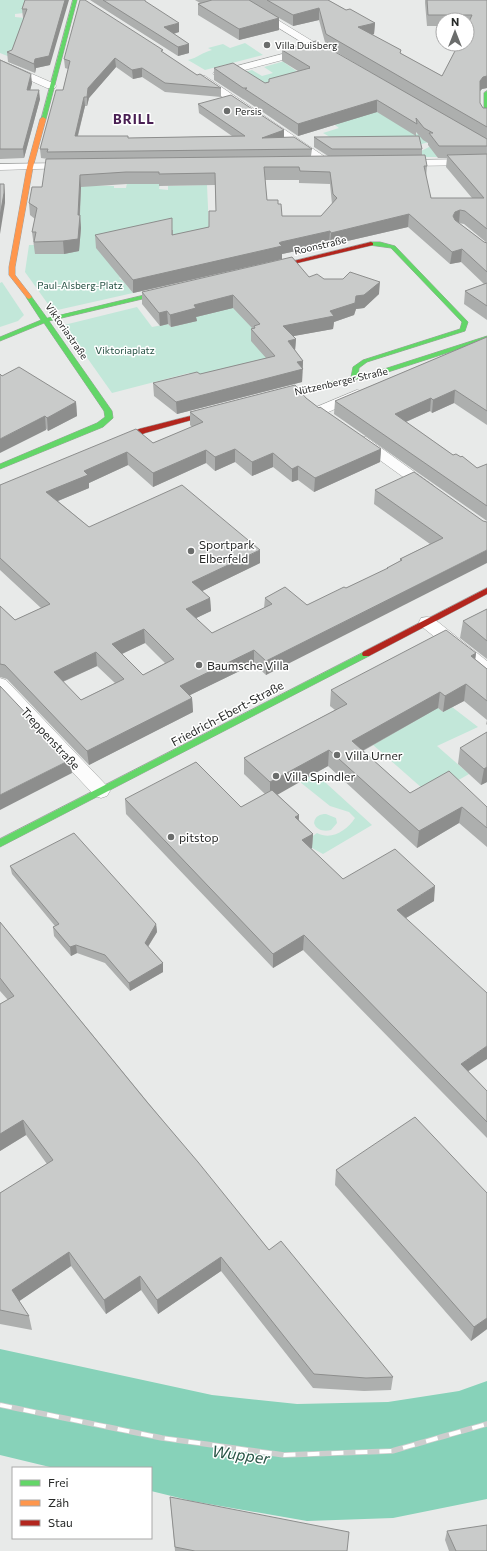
<svg xmlns="http://www.w3.org/2000/svg" width="487" height="1551" font-family="Commissioner,sans-serif">
  <style>
    .green { fill: #c2e7d9 }
    .water { fill: #87d2b9 }
    .lines { fill: none; stroke-linecap: round; stroke-linejoin: round }
    .street-casing { stroke: #9fa1a0; stroke-width: 1 }
    .fast-casing { stroke: #9fa1a0; stroke-width: 1 }
    .slow-casing { stroke: #9fa1a0; stroke-width: 1 }
    .jam-casing { stroke: #9fa1a0; stroke-width: 1 }
    .street { fill: #fcfcfc; fill-rule: evenodd }
    .fast { fill: #63d668; fill-rule: evenodd }
    .slow { fill: #ff974d; fill-rule: evenodd }
    .jam { fill: #b3261e; fill-rule: evenodd }
    .rail-casing { stroke: #cdcdcd; stroke-width: 5.5 }
    .rail { stroke: #fff; stroke-width: 4; stroke-dasharray: 12; stroke-linecap: butt }
    .wall { fill: #adafae; fill-rule: evenodd }
    .shaded-wall { fill: #8d8e8d }
    .building { fill: #c9cbca; stroke: #8d8e8d; fill-rule: evenodd }
    .poi-dot { fill: #6b6d6c; stroke: #fff; stroke-width: 1.5 }
    .labels { text-anchor: middle; dominant-baseline: central; stroke-width: 3; stroke-linejoin: round; paint-order: stroke }
    .far-poi-label { font-size: 10px; fill: #272928; stroke: #fff; text-anchor: start }
    .far-street-label { font-size: 10px; fill: #272928; stroke: #fff }
    .far-park-label { font-size: 10px; fill: #255143; stroke: #fff }
    .poi-label { font-size: 12px; fill: #272928; stroke: #fff; text-anchor: start }
    .street-label { font-size: 12px; fill: #272928; stroke: #fff }
    .far-district-label { font-size: 13px; font-weight: bold; letter-spacing: 1px; fill: #491f53; stroke: #fff }
    .near-water-label { font-size: 16px; font-style: italic; fill: #285445; stroke: #fff }
  </style>
  <rect width="100%" height="100%" fill="#e8eae9"/>
  <g class="green">
    <polygon points="0,0 36,0 24,13 15,14 15,17 25,18 15,59 0,53"/>
    <path d="M245,43L263,55L205,70L188,60C197,58 203,52 212,50L208,48L223,44L230,48Z"/>
    <polygon points="288,60 285,63 308,79 378,112 417,134 420,133 433,141 414,146 421,151 431,146 470,157 417,157 330,137 323,133 339,128 335,125 343,122 233,75 252,70 262,76 273,73 264,67"/>
    <polygon points="127,183 160,184 159,189 168,190 168,186 207,185 209,230 119,278 123,281 133,293 53,311 25,272 29,245 37,245 77,185 114,186 114,188 126,188"/>
    <polygon points="2,282 24,315 18,321 0,327 0,283"/>
    <polygon points="137,307 152,327 168,324 171,327 180,325 194,317 233,307 259,333 295,351 303,361 201,388 189,373 112,393 64,325"/>
    <polygon points="421,694 443,712 452,707 478,727 437,746 469,774 431,796 355,729"/>
    <path d="M303,767L316,774L372,825L323,854L312,848L295,832L310,838L317,833C332,841 347,830 355,818L349,812L330,806L300,782L308,778L299,770Z"/>
    <path d="M326,814L336,818L337,823L331,830C324,832 316,830 314,823C315,816 320,814 326,814Z"/>
  </g>
  <polygon class="water" points="0,1349 212,1395 297,1404 388,1402 459,1391 487,1381 487,1499 393,1518 307,1521 192,1501 151,1491 151,1468 54,1468 0,1455"/>
  <g class="lines">
    <defs>
      <g id="street">
        <polygon points="233,0 245,0 335,55 334,57 326,57"/>
        <polygon points="305,48 309,49 310,51 309,53 218,77 213,74 214,72"/>
        <polygon points="0,60 55,84 56,86 55,88 47,88 0,67"/>
        <polygon points="201,75 205,76 334,163 332,165 324,165 197,80 196,78 197,76"/>
        <polygon points="487,159 487,165 402,166 398,165 396,163 398,161 402,160"/>
        <polygon points="68,163 72,164 74,166 72,168 0,170 0,164"/>
        <polygon points="357,390 362,391 364,394 362,397 324,414 319,415 314,414 312,411 314,408"/>
        <polygon points="361,436 366,437 434,486 436,489 434,492 429,493 424,492 356,443 354,440 356,437"/>
        <polygon points="427,617 433,618 487,661 487,676 481,674 421,626 419,622 421,618"/>
        <polygon points="0,678 6,680 107,786 110,791 107,796 101,798 95,796 0,695"/>
      </g>
      <g id="fast">
        <polygon points="73,0 77,0 46,119 41,120"/>
        <polygon points="487,91 487,117 484,115 484,93"/>
        <polygon points="371,242 380,242 395,246 468,322 465,331 367,362 359,368 358,376 381,370 487,336 487,340 385,373 269,398 269,396 351,377 353,367 363,360 460,329 462,322 391,248 369,245 369,243"/>
        <polygon points="170,289 172,290 172,292 49,321 112,411 113,418 103,427 0,469 0,464 97,423 105,417 104,411 44,323 0,341 0,337 41,320 26,297 27,296 31,296 47,318"/>
        <polygon points="366,651 369,652 370,654 369,656 0,847 0,839"/>
      </g>
      <polygon id="slow" points="43,117 46,119 33,167 15,267 15,275 32,297 29,299 27,298 9,275 9,267 27,167 40,119"/>
      <g id="jam">
        <polygon points="371,242 373,243 373,245 268,270 265,268"/>
        <polygon points="218,409 222,411 220,412 145,433 115,446 109,446 108,444 139,429"/>
        <polygon points="487,588 487,594 369,656 363,656 362,654 363,652"/>
      </g>
    </defs>
    <use href="#street" class="street-casing"/>
    <use href="#fast" class="fast-casing"/>
    <use href="#slow" class="slow-casing"/>
    <use href="#jam" class="jam-casing"/>
    <use href="#street" class="street"/>
    <use href="#fast" class="fast"/>
    <use href="#slow" class="slow"/>
    <use href="#jam" class="jam"/>
    <defs>
      <polyline id="rail" points="0,1405 162,1438 284,1455 392,1451 487,1424"/>
    </defs>
    <use href="#rail" class="rail-casing"/>
    <use href="#rail" class="rail"/>
  </g>
  <g class="wall">
    <polygon points="25,0 50,65 36,68 35,73 8,62 7,52 12,50 24,18 23,18 22,9"/>
    <polygon points="90,0 145,0 145,1 179,32 174,34 189,44 189,53 178,56"/>
    <path d="M195,0H328L346,10L375,23L374,34L372,35L401,50L400,53L442,76L467,44V20H443V26H427L425,3V0H487V88L482,89L480,91V103L483,108H487V243L464,224L459,223L484,242L487,243V320L464,304L465,291L484,284L461,262L450,264L408,227L330,245L329,244L282,254V259L133,293L96,248L95,235L173,230V235L209,227L216,211L215,185L159,186V184H127L81,187L80,215L81,228L79,251L64,254H35L32,232L35,219L30,215L29,203L42,187L48,159L41,158L40,149L63,90L68,69L65,68L64,59L163,53L197,75L221,88V97L165,92L142,77L133,79L116,67L89,98L87,106H85L78,136L128,138L232,136L199,113L198,104L284,130V137L312,149L311,156H328L314,147V137L422,149V155L427,166L426,178L431,198H472L446,167L447,158H438L428,145V143L423,140L416,132V136L377,112L298,136L245,100L243,99L214,80V68L265,83L298,71L282,61V50L392,85L326,46L319,20L293,26L279,18V30L239,40L198,15V4L200,3ZM265,180H299V183L330,184L332,204L321,216H282L278,204L267,200Z"/>
    <polygon points="0,60 32,83 30,90 40,99 24,158 0,159"/>
    <polygon points="309,277 324,279 379,294 364,308 356,309 354,315 334,322 333,329 293,336 296,339 295,350 303,361 302,382 177,414 154,396 153,383 200,374 266,358 251,341 251,329 252,328 233,308 196,317 197,321 176,326 171,327 168,324 160,326 142,304 142,292"/>
    <polygon points="487,337 487,425 454,403 432,413 430,411 406,422 453,455 477,468 487,464 487,521 334,414 335,401"/>
    <polygon points="2,376 76,402 77,416 48,431"/>
    <path d="M306,398L319,408L381,449L380,462L314,492L298,480L292,482L273,467L252,476L235,462L215,471L206,463L153,487L128,465L89,483V488L58,501L89,527L260,563L202,591L210,598L211,611L196,618L212,633L264,608L265,598L307,605L346,588L387,569V568L400,561V559L430,544L374,504L375,490L483,521L266,675L254,664L190,695L192,698L193,712L89,765L7,679L0,677V606L15,620L41,608L0,570V485L153,443L192,427L190,425V412ZM145,643L165,663L143,675L122,654ZM97,666L115,683L81,700L63,682Z"/>
    <polygon points="487,609 487,659 460,638 463,621"/>
    <polygon points="476,653 475,659 487,669 487,725 486,724 487,720 464,701 443,712 438,708 363,751 410,793 487,807 487,847 459,823 417,848 328,766 277,794 299,815 299,820 313,834 312,848 311,849 343,879 434,901 406,918 468,1071 487,1091 487,1138 303,950 273,968 126,814 125,799 241,807 265,794 244,774 244,758 335,710 330,706 331,690"/>
    <polygon points="487,732 487,782 481,785 458,764 460,748"/>
    <polygon points="10,866 156,924 157,932 148,947 163,963 163,972 130,991 105,963 77,953 71,956 54,936 53,927 55,926 12,874"/>
    <polygon points="0,922 269,1250 393,1377 391,1390 364,1391 313,1388 221,1271 158,1314 141,1290 106,1314 71,1266 19,1301 29,1316 32,1330 0,1324 0,1193 47,1164 26,1135 0,1151 0,1004 8,1000 0,991"/>
    <polygon points="336,1170 487,1193 487,1329 471,1341 335,1185"/>
    <polygon points="170,1497 347,1551 175,1551"/>
    <polygon points="447,1531 487,1551 449,1551 445,1540"/>
  </g>
  <g class="shaded-wall">
    <polygon points="65,0 69,0 50,65 36,68 35,73 34,64 35,59"/>
    <polygon points="319,8 319,20 293,26 293,15"/>
    <polygon points="279,18 279,30 239,40 239,29"/>
    <polygon points="179,23 179,32 164,36 164,27"/>
    <polygon points="375,23 374,34 358,39 358,27"/>
    <polygon points="189,44 189,53 178,56 178,47"/>
    <polygon points="115,58 116,67 89,98 87,106 87,97 88,88"/>
    <polygon points="142,68 142,77 133,79 132,70"/>
    <polygon points="31,74 32,83 28,99 27,90"/>
    <polygon points="487,76 487,88 482,89 478,93 480,81 483,77"/>
    <polygon points="39,90 40,99 24,158 23,149"/>
    <polygon points="84,97 85,106 75,146 75,136"/>
    <polygon points="377,100 377,112 298,136 298,124"/>
    <polygon points="284,130 284,140 262,138"/>
    <polygon points="80,175 81,187 79,226 80,215 81,228 79,251 64,254 63,241 78,215"/>
    <polygon points="4,184 5,194 5,203 0,234 0,216"/>
    <polygon points="460,210 459,223 454,224 453,216 455,212"/>
    <polygon points="409,214 408,227 330,245 331,233"/>
    <polygon points="330,231 329,244 282,254 282,259 133,293 133,280 279,243 281,242"/>
    <polygon points="462,249 461,262 450,264 452,252"/>
    <polygon points="380,282 379,294 364,308 356,309 354,315 334,322 333,329 283,338 283,326 330,311"/>
    <polygon points="233,295 233,308 196,317 197,321 171,327 170,315 194,305"/>
    <polygon points="167,311 168,324 160,326 159,313"/>
    <polygon points="296,339 295,351 288,341"/>
    <polygon points="303,361 302,382 177,414 176,402 297,362"/>
    <polygon points="455,390 454,403 432,413 433,400"/>
    <polygon points="431,398 430,411 394,427 395,414"/>
    <polygon points="76,402 77,416 48,431 47,418"/>
    <polygon points="45,416 46,430 0,453 0,439"/>
    <polygon points="235,449 235,462 215,471 215,457"/>
    <polygon points="381,449 380,462 314,492 315,478"/>
    <polygon points="206,450 206,463 153,487 153,473"/>
    <polygon points="127,452 128,465 89,483 89,488 48,505 46,492 84,471"/>
    <polygon points="273,453 273,467 252,476 252,462"/>
    <polygon points="298,466 298,480 292,482 292,469"/>
    <polygon points="260,550 260,563 192,596 192,582"/>
    <polygon points="487,550 487,563 266,675 266,661"/>
    <polygon points="210,598 211,611 186,623 186,609"/>
    <polygon points="144,629 145,643 113,658 112,644"/>
    <polygon points="254,650 254,664 180,700 180,686"/>
    <polygon points="96,652 97,666 55,685 54,672"/>
    <polygon points="476,653 474,670 471,656"/>
    <polygon points="466,684 464,701 443,712 445,696"/>
    <polygon points="440,692 438,708 351,757 352,741"/>
    <polygon points="192,698 193,712 89,765 87,751"/>
    <polygon points="329,750 328,766 270,799 270,782"/>
    <polygon points="70,760 72,773 0,810 0,795"/>
    <polygon points="487,767 487,782 481,785 484,769"/>
    <polygon points="462,807 459,823 417,848 419,831"/>
    <polygon points="299,815 298,830 295,817"/>
    <polygon points="313,834 312,848 301,854 302,840"/>
    <polygon points="435,886 434,901 396,924 397,910"/>
    <polygon points="156,924 157,932 145,951 145,943"/>
    <polygon points="304,935 303,950 273,968 273,954"/>
    <polygon points="76,945 77,953 71,956 70,947"/>
    <polygon points="163,963 163,972 130,991 129,983"/>
    <polygon points="487,1046 487,1059 458,1078 461,1064"/>
    <polygon points="23,1120 26,1135 0,1151 0,1134"/>
    <polygon points="69,1252 71,1266 15,1304 12,1290"/>
    <polygon points="221,1257 221,1271 158,1314 157,1300"/>
    <polygon points="140,1276 141,1290 106,1314 104,1300"/>
    <polygon points="487,1318 487,1329 471,1341 474,1327"/>
  </g>
  <g class="building">
    <polygon points="25,0 65,0 49,56 35,59 34,64 7,52 12,50 27,9 22,9"/>
    <polygon points="80,0 85,0 163,50 161,51 197,75 200,74 221,88 165,83 142,68 132,70 115,58 88,88 87,97 84,97 75,136 128,136 128,138 245,136 198,104 231,95 284,130 262,138 294,137 312,149 47,152 48,149 40,149 56,90 63,90 70,61 64,59"/>
    <polygon points="103,0 145,0 145,1 179,23 164,27 189,44 178,47"/>
    <polygon points="212,0 249,0 279,18 239,29 198,4"/>
    <polygon points="267,0 328,0 346,10 350,9 375,23 358,27 401,50 400,53 442,76 456,49 459,44 467,44 467,34 469,32 467,32 467,26 472,15 428,15 427,0 487,0 487,76 483,77 480,81 480,103 483,108 487,108 487,127 326,34 319,8 293,15"/>
    <polygon points="316,41 487,139 487,146 439,146 429,133 433,133 424,128 416,118 417,124 377,100 298,124 245,89 247,88 243,88 214,68 233,63 265,83 269,82 269,79 310,68 309,68 310,67 282,50"/>
    <polygon points="0,60 31,74 27,90 39,90 23,149 0,149"/>
    <polygon points="419,136 422,149 332,149 314,137"/>
    <path d="M487,154V229L465,211L460,210L455,212L453,216L455,220L484,242L487,243V272L462,249L452,252L409,214L331,233L330,231L281,242L279,243L282,246L133,280L95,235L172,218V235L209,227V211H216L215,173L159,174V172H126L80,175L78,215H80L78,239L63,241L34,242L36,232H32L37,208L29,203L32,187H42L46,159L425,155L427,166H424L431,198H484L447,155ZM264,167H299L300,171L330,172L333,194L337,198L321,216H282L281,204H278V200H267Z"/>
    <polygon points="0,184 4,184 4,193 0,216"/>
    <polygon points="292,257 309,277 317,274 324,279 343,279 350,272 380,282 364,295 356,296 355,303 330,311 334,316 283,326 296,339 288,341 303,361 297,362 303,369 176,402 153,383 197,372 200,374 275,356 251,329 255,328 254,326 260,324 233,295 194,305 196,308 170,315 167,311 159,313 142,292"/>
    <polygon points="487,283 487,306 465,291"/>
    <polygon points="487,337 487,411 455,390 433,400 431,398 395,414 453,455 456,454 461,457 462,456 477,468 487,464 487,506 335,401"/>
    <polygon points="19,367 76,402 47,418 45,416 0,439 0,374 2,376"/>
    <path d="M295,385L306,398L319,408L320,407L381,449L315,478L298,466L292,469L273,453L252,462L235,449L215,457L206,450L153,473L127,452L84,471L88,475L46,492L89,527L182,485L260,550L192,582L210,598L186,609L212,633L272,604L265,598L285,587L307,605L344,587L346,588L388,568H387L402,560L400,559L443,538L375,490L414,472L483,521L487,522V550L266,661L254,650L180,686L192,698L87,751L5,665L0,664V606L15,620L50,604L0,558V485L136,429L153,443L203,422L190,412ZM144,629L174,659L143,675L112,644ZM96,652L124,679L81,700L54,672Z"/>
    <polygon points="487,609 487,641 463,621"/>
    <polygon points="446,630 476,653 471,656 487,669 487,701 466,684 445,696 440,692 352,741 410,793 449,771 487,807 487,828 462,807 419,831 329,750 270,782 244,758 347,704 331,690"/>
    <polygon points="0,686 70,760 0,795"/>
    <polygon points="487,732 487,767 484,769 460,748"/>
    <polygon points="196,762 241,807 272,790 299,815 295,817 313,834 302,840 343,879 395,849 435,886 397,910 487,993 487,1046 461,1064 487,1091 487,1122 304,935 273,954 125,799"/>
    <polygon points="74,833 156,924 145,943 163,963 129,983 105,955 76,945 70,947 53,927 59,924 10,866"/>
    <polygon points="0,922 147,1102 198,1162 269,1250 281,1241 393,1377 366,1378 314,1374 221,1257 157,1300 140,1276 104,1300 69,1252 12,1290 29,1316 0,1310 0,1193 53,1160 23,1120 0,1134 0,1004 14,996 0,978"/>
    <polygon points="415,1117 487,1193 487,1318 474,1327 336,1170"/>
    <polygon points="170,1497 349,1532 347,1551 195,1551 175,1547"/>
    <polygon points="487,1525 487,1551 456,1551 447,1531"/>
  </g>
  <g class="poi-dot">
    <circle cx="267" cy="45" r="4"/>
    <circle cx="227" cy="111" r="4"/>
    <circle cx="191" cy="551" r="4"/>
    <circle cx="199" cy="665" r="4"/>
    <circle cx="337" cy="755" r="4"/>
    <circle cx="276" cy="776" r="4"/>
    <circle cx="171" cy="837" r="4"/>
  </g>
  <g class="labels">
    <g class="far-poi-label">
      <text x="275" y="45">Villa Duisberg</text>
      <text x="235" y="111">Persis</text>
    </g>
    <g class="far-street-label">
      <text transform="translate(320 245) rotate(-13)">Roonstraße</text>
      <text transform="translate(67 331) rotate(55)">Viktoriastraße</text>
      <text transform="translate(341 381) rotate(-13)">Nützenberger Straße</text>
    </g>
    <g class="far-park-label">
      <text x="80" y="285">Paul-Alsberg-Platz</text>
      <text x="125" y="350">Viktoriaplatz</text>
    </g>
    <g class="poi-label">
      <text x="199" y="544">Sportpark<tspan x="199" dy="14">Elberfeld</tspan></text>
      <text x="207" y="665">Baumsche Villa</text>
      <text x="345" y="755">Villa Urner</text>
      <text x="284" y="776">Villa Spindler</text>
      <text x="179" y="837">pitstop</text>
    </g>
    <g class="street-label">
      <text transform="translate(227 713) rotate(-28)">Friedrich-Ebert-Straße</text>
      <text transform="translate(51 738) rotate(47)">Treppenstraße</text>
    </g>
    <g class="far-district-label">
      <text x="134" y="119">BRILL</text>
    </g>
    <g class="near-water-label">
      <text transform="translate(241 1454) rotate(8)">Wupper</text>
    </g>
  </g>
  <rect x="12" y="1467" width="140" height="72" fill="#ffffff" stroke="#a9a9a9"/>
  <rect x="20" y="1480" width="20" height="6" fill="#63d668" stroke="#a9a9a9"/>
  <text x="48" y="1487" font-size="12" fill="#272928">Frei</text>
  <rect x="20" y="1500" width="20" height="6" fill="#ff974d" stroke="#a9a9a9"/>
  <text x="48" y="1507" font-size="12" fill="#272928">Zäh</text>
  <rect x="20" y="1520" width="20" height="6" fill="#b3261e" stroke="#a9a9a9"/>
  <text x="48" y="1527" font-size="12" fill="#272928">Stau</text>
  <g transform="translate(455 32)"><circle r="19" fill="#ffffff" stroke="#a9a9a9"/>
  <path d="M0-3L7 15L0 10L-7 15Z" fill="#6b6d6c"/>
  <text y="-6" font-size="11" font-weight="bold" text-anchor="middle" fill="#272928">N</text>
  </g>
</svg>
